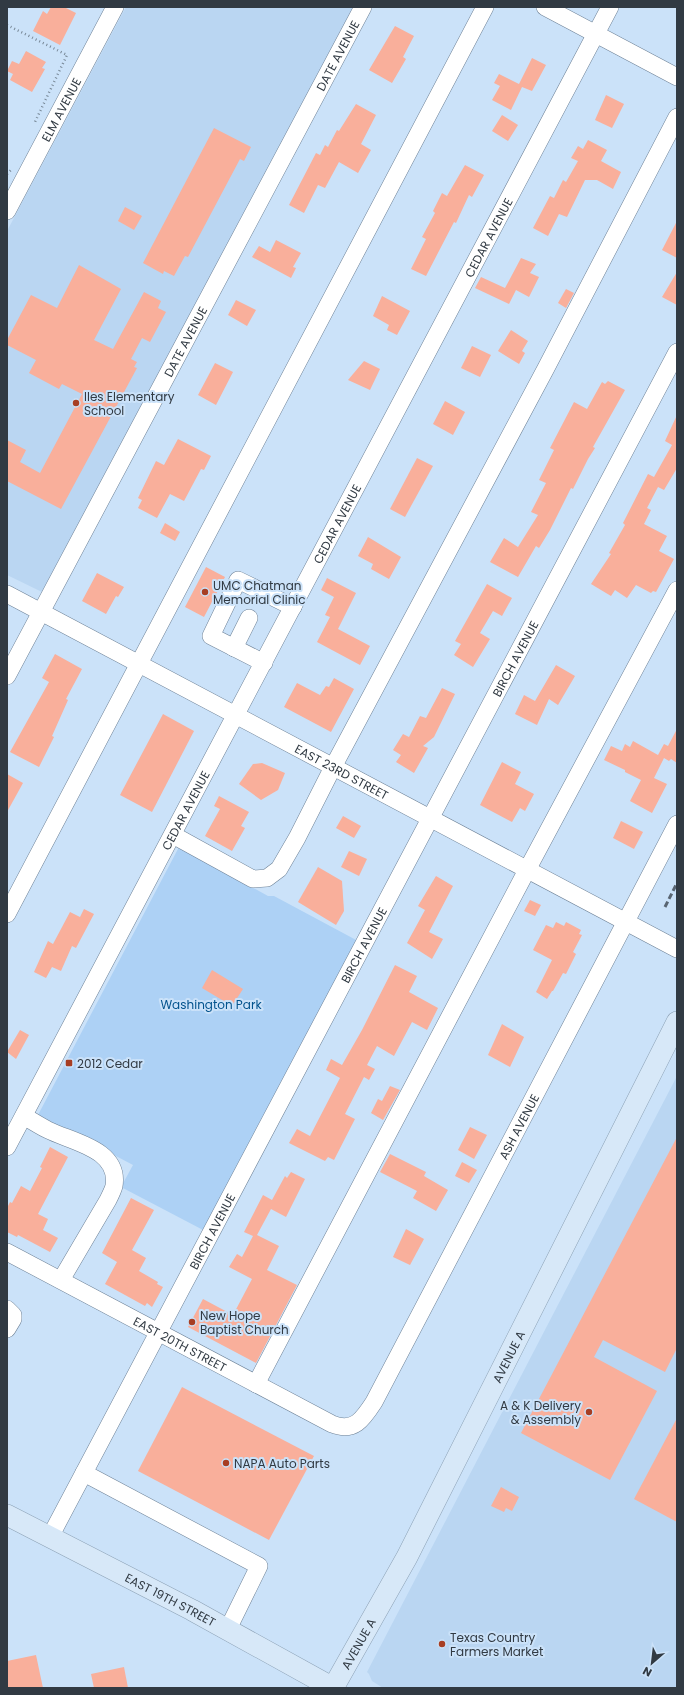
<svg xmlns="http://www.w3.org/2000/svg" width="684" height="1695" font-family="Poppins,sans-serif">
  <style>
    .built { fill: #bad6f2 }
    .green { fill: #add1f5 }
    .building { fill: #f9af9b }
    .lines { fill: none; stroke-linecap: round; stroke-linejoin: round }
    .minor-casing { stroke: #6e8297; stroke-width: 18 }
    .major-casing { stroke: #8ca1b5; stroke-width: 22 }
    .path { stroke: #798998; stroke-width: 2.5; stroke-dasharray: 1 3; stroke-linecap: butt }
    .minor { stroke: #fff; stroke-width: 17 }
    .major { stroke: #d7e8f8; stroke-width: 21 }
    .rail { stroke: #596572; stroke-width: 3; stroke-dasharray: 6 3; stroke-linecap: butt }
    .poi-dot { fill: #a73e23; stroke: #cbe2f9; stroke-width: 1.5 }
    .labels { text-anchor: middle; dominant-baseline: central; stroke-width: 4; stroke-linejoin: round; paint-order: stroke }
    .street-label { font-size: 12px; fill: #313a43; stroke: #cbe2f9 }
    .poi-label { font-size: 12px; fill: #313a43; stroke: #cbe2f9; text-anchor: start }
    .park-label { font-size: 12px; fill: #03538d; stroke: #cbe2f9 }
  </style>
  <rect width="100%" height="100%" fill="#cbe2f9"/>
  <g class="built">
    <polygon points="126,7 354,7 42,592 7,575 7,231"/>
    <polygon points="677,1076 677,1688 383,1688 372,1681 369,1674 367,1672"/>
  </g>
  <polygon class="green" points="179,847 268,896 274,896 358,941 205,1231 121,1187 133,1165 38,1115"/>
  <g class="building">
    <polygon points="51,7 64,7 76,13 60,45 33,31 43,11 47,14"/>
    <polygon points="395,26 414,36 403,57 406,59 392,83 369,70"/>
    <polygon points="26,51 46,62 42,68 45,69 32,92 10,80 13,74 7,71 12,61 19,64"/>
    <polygon points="532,58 546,65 532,91 522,87 511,110 492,100 500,86 494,83 499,74 519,84"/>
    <polygon points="606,95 624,104 612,128 595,120"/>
    <polygon points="356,104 376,115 361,144 371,150 358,173 339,162 325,188 318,185 304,213 289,205 316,153 320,155 325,145 328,147 337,130 339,131"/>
    <polygon points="502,115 518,125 508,141 492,131"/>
    <polygon points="214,128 251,147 244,161 240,159 188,257 185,256 174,276 164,271 163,274 143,263"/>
    <polygon points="588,140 607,150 601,161 621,172 613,189 597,180 585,180 567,217 559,214 548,236 533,228 550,196 554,198 563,180 566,182 578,161 571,158 578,146 583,149"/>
    <polygon points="465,165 484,175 472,197 469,195 456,223 454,222 426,276 411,269 426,239 422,237 435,213 433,211 442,193 447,196"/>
    <polygon points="125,207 142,216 134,230 118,221"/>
    <polygon points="677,221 677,258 662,250"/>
    <polygon points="276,240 301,253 293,267 296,268 291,278 252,257 259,246 270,252"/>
    <polygon points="521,258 536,264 530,273 539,277 529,297 516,290 509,304 475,288 481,277 505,288"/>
    <polygon points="79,265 121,289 94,340 113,349 144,292 161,301 158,308 166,312 150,342 142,338 131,359 137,362 134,367 137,368 61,509 7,481 7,440 26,450 20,462 40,473 82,394 62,384 59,389 29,373 36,360 7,345 7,340 31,295 57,308"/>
    <polygon points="677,272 677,305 662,297"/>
    <polygon points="566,289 574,293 566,308 558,303"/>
    <polygon points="382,296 410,311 397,335 387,330 389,325 373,316"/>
    <polygon points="236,300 256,310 247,326 228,315"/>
    <polygon points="511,330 528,341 522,351 525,353 519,364 498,351"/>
    <polygon points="472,346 491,355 480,377 461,368"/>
    <polygon points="364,361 380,369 370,390 348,380"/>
    <polygon points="215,363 233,372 216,405 198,395"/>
    <polygon points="608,381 625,390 593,447 595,448 588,459 573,489 571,488 550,530 539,548 536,546 518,577 490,562 504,538 518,547 538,515 531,512 546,483 539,480 554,450 550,448 574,402 587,409 602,382 605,384"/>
    <polygon points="445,401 465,412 453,435 433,424"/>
    <polygon points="677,415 677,468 664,490 658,487 647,508 651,510 644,524 667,536 659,551 674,559 656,592 653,591 651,593 636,585 627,598 615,590 611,596 591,584 611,554 609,553 625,525 623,523 648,474 654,477 672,445 665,441"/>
    <polygon points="178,439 211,456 204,470 201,469 184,501 170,494 157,518 138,508 142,500 138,498 156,461 164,465"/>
    <polygon points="417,458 433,466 405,517 390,509"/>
    <polygon points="165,523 180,532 175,541 160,533"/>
    <polygon points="368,537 401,557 389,579 371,569 373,564 358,556"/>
    <polygon points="206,567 225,577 204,617 185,607"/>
    <polygon points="97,573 124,587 118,597 116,596 106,614 82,601"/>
    <polygon points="327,578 356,593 338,629 370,646 360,665 317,642 330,617 325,615 334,597 321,590"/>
    <polygon points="487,584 512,598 502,616 493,611 480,633 490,639 473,667 454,655 461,644 455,641"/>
    <polygon points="55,654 82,669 66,699 68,700 52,736 54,737 39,767 10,752 49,682 42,678"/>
    <polygon points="556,665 575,676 558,705 549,699 537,725 515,714 524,695 535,701"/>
    <polygon points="334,678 354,689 331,732 284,707 297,683 320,695 326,686 329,687"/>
    <polygon points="442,688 455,694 434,737 423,746 428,748 414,773 396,762 401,755 393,750 403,734 409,737 420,716 426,718"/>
    <polygon points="163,714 194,731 152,812 120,795"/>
    <polygon points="677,729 677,763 671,759 669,761 664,758 654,778 667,784 652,813 630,801 641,780 625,772 625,770 604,760 611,746 622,751 625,744 630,747 633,741 658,755 664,744 668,746"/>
    <polygon points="502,762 521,772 515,784 534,794 525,811 520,808 512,822 480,805"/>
    <polygon points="262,763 285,773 278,790 261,800 239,784 253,764"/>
    <polygon points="7,774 23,783 7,812"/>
    <polygon points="219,796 249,812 241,826 245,828 232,851 205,836 220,809 214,806"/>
    <polygon points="343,816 361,826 354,838 336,828"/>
    <polygon points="621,821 643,832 634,849 613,838"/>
    <polygon points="349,851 367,859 359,876 341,867"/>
    <polygon points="318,867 342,881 344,911 336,925 298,902"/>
    <polygon points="436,876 453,886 429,932 443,939 432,959 407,943 425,910 418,906"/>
    <polygon points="530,900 541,905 535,916 524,911"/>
    <polygon points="84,909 94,914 76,948 72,946 61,971 52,967 46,978 34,972 48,941 53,944 70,912 80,917"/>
    <polygon points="556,922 564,926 566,922 581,930 579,934 582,935 573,952 576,954 566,974 563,973 553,991 552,991 547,999 536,992 552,960 533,950 546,925 553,928"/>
    <polygon points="395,965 417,976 409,992 438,1008 427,1030 412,1022 394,1056 377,1046 367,1065 375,1069 369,1080 364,1077 345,1114 355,1119 334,1160 328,1157 325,1161 289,1143 297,1129 310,1136 340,1078 326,1070 331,1059 342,1065 362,1030"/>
    <polygon points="212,970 243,989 232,1006 202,988"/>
    <polygon points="502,1024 524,1037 510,1067 488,1055"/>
    <polygon points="20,1030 29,1035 16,1059 7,1052"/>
    <polygon points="390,1086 400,1090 383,1120 371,1113 378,1099 382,1101"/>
    <polygon points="470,1127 487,1135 474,1159 458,1150"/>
    <polygon points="677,1137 677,1348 665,1372 603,1340 594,1357 657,1391 610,1480 521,1433"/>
    <polygon points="50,1147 68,1157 38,1214 48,1219 43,1230 58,1238 50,1252 18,1235 17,1237 7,1232 7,1208 10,1202 12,1203 21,1186 30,1191 42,1168 40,1167"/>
    <polygon points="390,1154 426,1172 424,1176 448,1190 436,1211 413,1198 417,1191 380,1172"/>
    <polygon points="462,1162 477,1170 469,1183 455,1176"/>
    <polygon points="291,1172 305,1179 286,1217 271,1209 257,1235 279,1246 267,1270 297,1285 256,1363 188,1327 203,1299 233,1315 252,1279 229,1267 237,1254 242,1257 253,1236 244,1232 263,1195 272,1200 285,1176 287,1178"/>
    <polygon points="131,1198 154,1210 132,1250 146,1258 139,1271 158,1282 157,1284 163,1287 152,1307 147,1303 145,1306 105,1284 117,1262 102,1253"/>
    <polygon points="406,1229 424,1239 410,1265 393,1257"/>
    <polygon points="182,1387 314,1456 269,1540 138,1471"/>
    <polygon points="677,1418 677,1522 634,1499"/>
    <polygon points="501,1487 519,1497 512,1511 506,1508 504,1512 491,1506"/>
    <polygon points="36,1655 43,1688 7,1688 7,1661"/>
    <polygon points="124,1667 128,1688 94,1688 91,1674"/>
  </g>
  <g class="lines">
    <defs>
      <g id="minor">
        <polyline points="545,7 677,77"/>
        <path id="s1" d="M7,211L115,7"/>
        <path id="s2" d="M7,594L677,949"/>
        <polyline points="234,648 249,618"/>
        <polyline points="264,663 211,636 238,580 293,607"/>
        <path id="s3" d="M7,676L363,7"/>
        <polyline points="173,835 253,879 267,878 279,869 297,838 333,767 545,370 677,117"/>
        <polyline points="7,914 485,7"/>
        <path d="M24,1116C32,1121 40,1126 48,1130C72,1142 120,1149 114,1186C113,1190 110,1196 108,1200L61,1280"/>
        <path id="s4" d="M7,1147L610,7"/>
        <path id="s5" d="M7,1252L332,1424C354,1433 363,1419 374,1402L677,824"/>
        <polyline points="7,1309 13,1315 13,1319 7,1329"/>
        <polyline points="256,1384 527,870 677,590"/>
        <polyline points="84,1473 259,1566 228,1629"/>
        <path id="s6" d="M50,1537L677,352"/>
      </g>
      <g id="major">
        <path id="s7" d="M7,1515L192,1610L333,1688"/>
        <path id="s8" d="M333,1688L407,1557L677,1022"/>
      </g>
    </defs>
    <use href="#minor" class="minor-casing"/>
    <use href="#major" class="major-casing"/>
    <g class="path">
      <polyline points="7,25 67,55 34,124"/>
      <polyline points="7,174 11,170"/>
    </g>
    <use href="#minor" class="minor"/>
    <use href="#major" class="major"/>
    <polyline class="rail" points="665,907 677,883"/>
  </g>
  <g class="poi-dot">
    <circle cx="76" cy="403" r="4"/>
    <circle cx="205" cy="592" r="4"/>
    <rect x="65" y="1059" width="8" height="8" rx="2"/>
    <circle cx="192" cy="1322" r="4"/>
    <circle cx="589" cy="1412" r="4"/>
    <circle cx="226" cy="1463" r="4"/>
    <circle cx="442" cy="1644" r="4"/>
  </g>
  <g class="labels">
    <g class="street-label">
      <text stroke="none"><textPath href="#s3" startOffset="703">DATE AVENUE</textPath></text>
      <text stroke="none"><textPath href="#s1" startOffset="115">ELM AVENUE</textPath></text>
      <text stroke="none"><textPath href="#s4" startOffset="1029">CEDAR AVENUE</textPath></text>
      <text stroke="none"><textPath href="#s3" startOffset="379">DATE AVENUE</textPath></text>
      <text stroke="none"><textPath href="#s4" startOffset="705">CEDAR AVENUE</textPath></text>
      <text stroke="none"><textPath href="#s6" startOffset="994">BIRCH AVENUE</textPath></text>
      <text stroke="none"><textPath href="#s2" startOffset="379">EAST 23RD STREET</textPath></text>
      <text stroke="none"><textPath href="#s4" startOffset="381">CEDAR AVENUE</textPath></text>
      <text stroke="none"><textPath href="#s6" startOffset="670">BIRCH AVENUE</textPath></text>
      <text stroke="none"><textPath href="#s5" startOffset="732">ASH AVENUE</textPath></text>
      <text stroke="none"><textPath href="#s6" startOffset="346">BIRCH AVENUE</textPath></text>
      <text stroke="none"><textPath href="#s5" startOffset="196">EAST 20TH STREET</textPath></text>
      <text stroke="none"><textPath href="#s8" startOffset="375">AVENUE A</textPath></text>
      <text stroke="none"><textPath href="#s7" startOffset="184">EAST 19TH STREET</textPath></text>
      <text stroke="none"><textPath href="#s8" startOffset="51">AVENUE A</textPath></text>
    </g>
    <g class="poi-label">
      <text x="84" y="396">Iles Elementary<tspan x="84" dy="14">School</tspan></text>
      <text x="213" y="585">UMC Chatman<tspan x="213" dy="14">Memorial Clinic</tspan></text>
      <text x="77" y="1063">2012 Cedar</text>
      <text x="200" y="1315">New Hope<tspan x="200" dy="14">Baptist Church</tspan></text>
      <text x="581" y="1405" text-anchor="end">A &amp; K Delivery<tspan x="581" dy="14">&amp; Assembly</tspan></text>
      <text x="234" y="1463">NAPA Auto Parts</text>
      <text x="450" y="1637">Texas Country<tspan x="450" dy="14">Farmers Market</tspan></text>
    </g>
    <g class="park-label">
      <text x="211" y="1004">Washington Park</text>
    </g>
  </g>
  <rect width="684" height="1695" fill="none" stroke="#313a43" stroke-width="16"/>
  <g transform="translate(652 1663) rotate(208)" stroke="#cbe2f9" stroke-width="3" paint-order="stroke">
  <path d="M0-3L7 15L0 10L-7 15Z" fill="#313a43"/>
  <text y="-6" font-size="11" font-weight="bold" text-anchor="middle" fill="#313a43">N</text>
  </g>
</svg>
